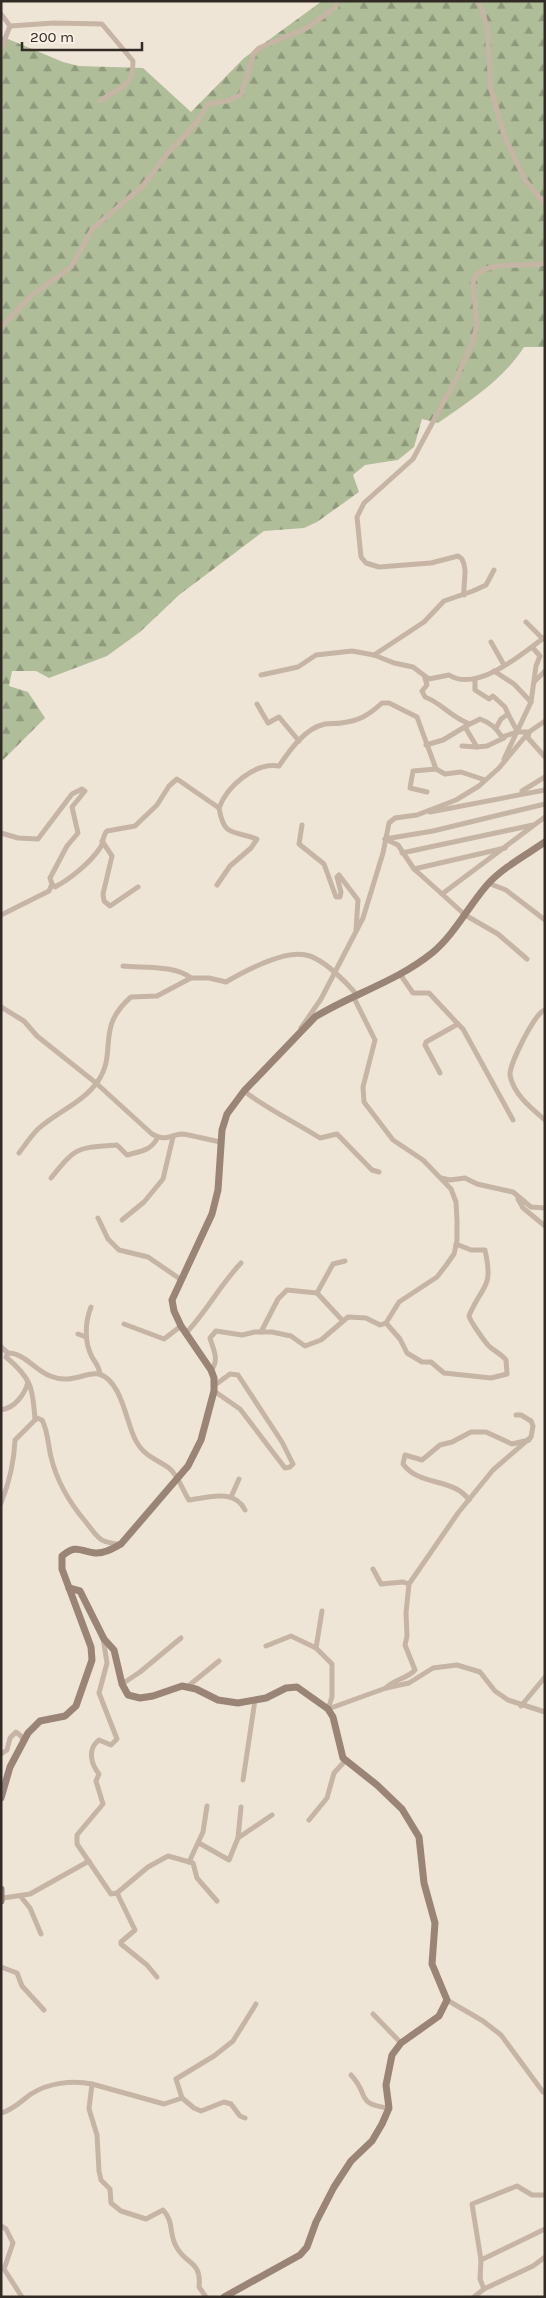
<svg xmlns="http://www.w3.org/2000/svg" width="546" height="2298" font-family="Karla,sans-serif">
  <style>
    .forest { fill: url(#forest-firs) }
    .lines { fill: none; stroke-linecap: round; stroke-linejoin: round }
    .street { stroke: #c6b5a4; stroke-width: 5 }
    .secondary { stroke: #998476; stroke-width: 7 }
  </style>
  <defs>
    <pattern id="forest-firs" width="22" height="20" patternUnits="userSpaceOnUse" patternTransform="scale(1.25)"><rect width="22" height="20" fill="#afbd99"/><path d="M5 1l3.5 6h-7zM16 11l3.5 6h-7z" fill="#8f9a7d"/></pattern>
  </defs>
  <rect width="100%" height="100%" fill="#efe5d7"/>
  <path class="forest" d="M322,1H545V347H524C503,380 469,401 438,423L422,419L414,447L398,460L365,465L353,475L359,492L317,522L304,528L264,531L179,595L140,632L107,656L49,678L36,671H12L9,686L28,692L45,718L1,762V36L63,62L79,66L143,68L191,112L244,58Z"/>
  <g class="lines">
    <g class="street">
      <polyline points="479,1 487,27 491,89 504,135 525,180 545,204"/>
      <path d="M1,14L10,26L54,23L102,24L133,61C133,89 119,87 100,101"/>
      <polyline points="1,49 10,26"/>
      <polyline points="1,327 31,296 71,267 93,228 142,187 168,153 197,122 208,104 227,101 241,95 254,53 259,48 307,28 336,7 337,1"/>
      <path d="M464,595C463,583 468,570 462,559L458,556L431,563L379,567L366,563L361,557L357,517L364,503L413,459L456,379L473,341L477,325L473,282L475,276C490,260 525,268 545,263"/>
      <polyline points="526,622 543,639"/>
      <polyline points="491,642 504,665"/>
      <polyline points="374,655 424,622 444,601 473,591 486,585 494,570"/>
      <polyline points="494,671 514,684 531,702"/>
      <path d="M261,675L298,667L316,655L352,651L374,655L394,663L413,667L429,679L449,675C477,693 522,654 545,637"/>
      <path d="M425,678L427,685L422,691L425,697C442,703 450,717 470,724L480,719C491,723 496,728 502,737L517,732H529L528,738L545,757"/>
      <polyline points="475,679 475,690 489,699 493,696 505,707 508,714 501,719 496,728"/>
      <polyline points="535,681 545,671"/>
      <polyline points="257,704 268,723 279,717 299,741"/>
      <polyline points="508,714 517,731"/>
      <polyline points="465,727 477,747 487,746 504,738"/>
      <polyline points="426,745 443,740 468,725"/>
      <polyline points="462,746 477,747"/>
      <polyline points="504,759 531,702 536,666 540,656 532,647"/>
      <polyline points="522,791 545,777"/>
      <polyline points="427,792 410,788 413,771 436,769"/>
      <polyline points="430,812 545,790"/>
      <polyline points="302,825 299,844 324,864 336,897 340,897 341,892 337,877 339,875 358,900 356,930"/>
      <polyline points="1,833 18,838 38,839 72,794 82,789 85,791 72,807 78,833 67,846 50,878 52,884 49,891 1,915"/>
      <polyline points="385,839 433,831 545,804"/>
      <polyline points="385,839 398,845 414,869"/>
      <polyline points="102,841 112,856 103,894 104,901 110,906 138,887"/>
      <polyline points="402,853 533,825"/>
      <polyline points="488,883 506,890 545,920"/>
      <path d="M52,884L55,887C70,879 90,863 100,848C104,843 102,836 107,831L135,826L157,805L169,786L177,779L219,808C227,786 255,762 279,766C290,750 305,728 325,724C330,723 336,724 341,723C359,721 369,715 382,703H389L417,717L436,769L445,774L461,772L485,780"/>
      <path d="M217,885L230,866L251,848L257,839C232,830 224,837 219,808"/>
      <polyline points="442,894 414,869 505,848"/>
      <polyline points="527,959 498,934 465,915 442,894 545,817"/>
      <path d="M123,966C144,968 175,965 191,978"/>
      <polyline points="400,974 413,993 429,993 458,1024 426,1042 425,1045 440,1073"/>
      <path d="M1,1007L24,1021L37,1036L96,1083L152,1134C167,1142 168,1135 182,1134C187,1134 213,1141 221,1142"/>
      <path d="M545,1010C535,1012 509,1065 510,1075C513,1094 532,1109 545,1120"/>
      <polyline points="458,1024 463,1029 513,1120"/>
      <polyline points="301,1028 321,999 363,918 383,853 389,823 395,818 417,815 456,800 479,786 499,768 529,732 545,721"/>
      <path d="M244,1091C267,1109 295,1122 320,1138L337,1134L372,1170L379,1172"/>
      <path d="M19,1153C25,1145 31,1136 38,1129C57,1112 84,1102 98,1081C118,1052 95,1028 131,997L157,996L191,978H209L226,982C245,971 283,950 306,955C323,958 347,983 358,996"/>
      <path d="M51,1178C77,1146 76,1148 117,1145L127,1155C141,1151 151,1151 158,1137"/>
      <polyline points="441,1178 450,1180 465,1178 477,1184 513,1192 531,1207 545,1208"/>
      <polyline points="518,1199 523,1208 545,1226"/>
      <polyline points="98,1218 108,1239 119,1250 148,1257 180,1279"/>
      <polyline points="122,1220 144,1202 163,1179 173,1137"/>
      <polyline points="317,1293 333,1264 345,1261"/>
      <path d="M91,1307C85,1322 84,1342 92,1357C96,1364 99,1366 100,1374"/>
      <path d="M386,1323L400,1339L407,1353L422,1362H431L444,1373L491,1378L507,1374L506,1360C501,1354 496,1352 490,1347C486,1344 470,1321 469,1316C482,1284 494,1290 485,1250H471L456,1244"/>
      <polyline points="124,1324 164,1339 181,1326"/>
      <polyline points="261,1332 278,1299 287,1290 317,1293 343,1321"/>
      <path d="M186,1333C207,1311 220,1285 241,1263"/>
      <polyline points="78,1334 86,1337"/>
      <polyline points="1,1347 8,1353"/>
      <path d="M211,1370C220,1360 213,1349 210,1338L216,1331L242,1335L255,1332H272L291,1336L305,1346L321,1340L348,1317L366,1318L380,1325L386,1323L399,1302L437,1277L447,1264L454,1254L457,1241V1221L456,1202L451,1189L423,1160L393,1140L364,1102L363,1087L375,1040L354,998"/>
      <polyline points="214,1391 240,1409 285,1468 290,1467 293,1464 282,1442 238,1375 230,1374 215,1385"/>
      <path d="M1,1410C15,1408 25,1394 28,1382"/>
      <path d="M35,1420C33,1387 31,1378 6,1357L8,1353C24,1353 35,1370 50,1376C72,1385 86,1371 99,1374C122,1381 126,1422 135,1439C144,1457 155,1458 169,1468C178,1475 183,1491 189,1500C208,1498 234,1488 245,1510"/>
      <polyline points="231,1497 239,1479"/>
      <path d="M469,1500C453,1477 420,1487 403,1464L405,1455L422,1460L440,1445L452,1442L471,1432H486L512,1444L529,1440"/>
      <path d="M1,1503C10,1481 14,1463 15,1440L37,1418L42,1420C48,1431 48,1445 51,1457C57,1482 69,1502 85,1521C98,1537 98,1543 121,1544"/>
      <polyline points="373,1569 381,1584 403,1582 409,1584"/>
      <path d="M103,1638L107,1663L99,1693L117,1739L111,1745L99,1740C87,1749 91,1764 99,1774L96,1781L103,1804L77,1835V1844L111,1894L117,1893L148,1867L168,1856L193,1863L197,1878L217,1901"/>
      <polyline points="266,1646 291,1636 316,1648 332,1664 332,1697 328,1709"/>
      <polyline points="316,1648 322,1611"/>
      <polyline points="122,1684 140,1672 181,1638"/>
      <polyline points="187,1687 219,1661"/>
      <path d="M386,1688C394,1679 407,1679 415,1670L405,1645L407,1636L406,1613L409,1584L458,1513L493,1470L531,1437L533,1426L531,1421L521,1415H516"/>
      <polyline points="521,1706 545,1677"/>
      <polyline points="328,1709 386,1688 409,1683 433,1668 457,1665 480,1672 495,1691 508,1700 545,1712"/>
      <polyline points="1,1754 7,1750 10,1738 16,1732 21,1736 24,1741"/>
      <polyline points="243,1780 255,1700"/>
      <polyline points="309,1820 327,1798 334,1773 346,1760"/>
      <polyline points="238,1838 272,1815"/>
      <polyline points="199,1843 229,1860 238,1838 241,1807"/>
      <polyline points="189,1862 203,1832 207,1806"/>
      <polyline points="117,1893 135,1930 121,1942 121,1944 147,1965 157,1977"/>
      <polyline points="21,1897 30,1908 41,1934"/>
      <polyline points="3,1898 30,1894 89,1861"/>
      <polyline points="1,1967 17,1973 22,1986 44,2010"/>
      <polyline points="447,2000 483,2021 501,2035 543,2092"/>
      <polyline points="373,2014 401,2043"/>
      <path d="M351,2075C370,2095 355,2104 389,2108"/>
      <polyline points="92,2084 164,2104 182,2098 176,2079 214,2056 233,2041 256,2004"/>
      <polyline points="182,2098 194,2108 201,2111 224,2102 231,2104 240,2116 245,2118"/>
      <path d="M1,2113C13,2110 21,2101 31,2094C48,2083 72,2080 92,2084L89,2109L97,2135L99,2171L101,2180L110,2189L111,2203L121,2211L146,2219L163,2210C174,2221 169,2234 176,2246C185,2265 202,2260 199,2287L206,2297"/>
      <polyline points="1,2226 6,2229 13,2243 4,2269 22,2297"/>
      <polyline points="481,2260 545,2229"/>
      <polyline points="484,2289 533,2266 545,2257"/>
      <polyline points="474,2297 484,2289 480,2279 481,2260 472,2204 517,2186 532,2195 545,2195"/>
    </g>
    <g class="secondary">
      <polyline points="69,1588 80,1591 104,1639 114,1650 122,1684 128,1695 140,1698 153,1696 182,1686 196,1689 218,1700 238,1703 266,1698 286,1688 297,1687 328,1709 333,1717 343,1758 377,1785 402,1809 419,1837 424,1883 435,1923 432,1964 447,2000 439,2016 401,2043 392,2055 386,2085 389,2108 382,2124 372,2141 351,2161 334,2187 316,2222 307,2247 300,2255 224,2297"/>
      <path d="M1,1798L10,1767L28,1733L40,1721L65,1716L76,1706L92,1660L91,1647L62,1569V1556C77,1544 79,1551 95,1553C104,1554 114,1548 121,1544L188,1466L201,1440L214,1391V1378L211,1370L181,1326L174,1311L172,1300L212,1214L218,1190L222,1130L227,1114L244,1091L315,1017C352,994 396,982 432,953C454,935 468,907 487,885C502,868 526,855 545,842"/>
      <polyline points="1,1889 1,1901"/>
    </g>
  </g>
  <rect width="546" height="2298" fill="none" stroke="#322a25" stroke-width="5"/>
  <path d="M22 42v8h120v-8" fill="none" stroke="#322a25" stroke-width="2.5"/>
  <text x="30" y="42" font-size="15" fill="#322a25" stroke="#f7efe3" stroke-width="4" paint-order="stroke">200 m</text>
</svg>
